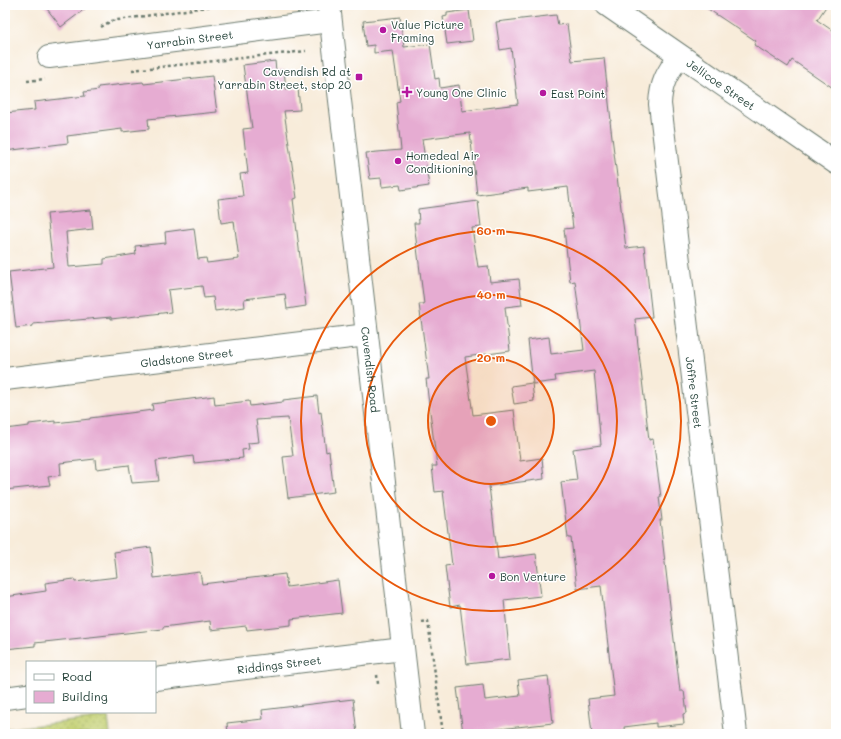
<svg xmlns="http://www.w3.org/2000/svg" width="841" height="739" font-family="Mali,sans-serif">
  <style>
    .grass { fill: url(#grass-dots); stroke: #708652 }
    .building { fill: #e6acd2 }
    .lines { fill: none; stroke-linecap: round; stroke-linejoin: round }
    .minor-casing { stroke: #6b7a6e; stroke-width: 24 }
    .tertiary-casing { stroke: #6b7a6e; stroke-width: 24 }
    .primary-casing { stroke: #6b7a6e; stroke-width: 24 }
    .path { stroke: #6b7a6e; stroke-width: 2.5; stroke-dasharray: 3 3; stroke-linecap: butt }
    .minor { stroke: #fff; stroke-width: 22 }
    .tertiary { stroke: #fff; stroke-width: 22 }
    .primary { stroke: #fff; stroke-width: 22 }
    .ring { fill: none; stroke: #e8590c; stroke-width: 2 }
    .poi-dot { fill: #b5179e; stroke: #fff; stroke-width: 1.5 }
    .labels { text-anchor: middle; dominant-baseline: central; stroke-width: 3; stroke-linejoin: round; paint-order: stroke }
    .poi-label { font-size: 11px; fill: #1f3d34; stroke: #fff; text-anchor: start }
    .street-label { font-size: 11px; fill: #1f3d34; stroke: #fff }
    .centre { fill: #e8590c; stroke: #fff; stroke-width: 2 }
    .ring-label { font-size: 12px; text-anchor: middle; font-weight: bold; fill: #e8590c; stroke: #fff; stroke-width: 3; stroke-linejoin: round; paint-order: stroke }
  </style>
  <defs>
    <pattern id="grass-dots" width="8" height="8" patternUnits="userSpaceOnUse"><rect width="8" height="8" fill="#c2cf70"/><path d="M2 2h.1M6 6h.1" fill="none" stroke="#9da95d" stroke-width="1.8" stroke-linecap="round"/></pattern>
  </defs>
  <rect width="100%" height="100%" fill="#fff"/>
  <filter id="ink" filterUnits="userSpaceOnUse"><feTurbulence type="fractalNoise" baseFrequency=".025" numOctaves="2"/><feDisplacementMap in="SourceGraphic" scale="8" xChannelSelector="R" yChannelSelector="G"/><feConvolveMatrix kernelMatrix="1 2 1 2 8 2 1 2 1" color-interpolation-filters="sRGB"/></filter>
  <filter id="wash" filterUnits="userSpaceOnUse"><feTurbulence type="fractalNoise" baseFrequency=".012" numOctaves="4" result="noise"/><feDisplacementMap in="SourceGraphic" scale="16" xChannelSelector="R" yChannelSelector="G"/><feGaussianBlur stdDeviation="0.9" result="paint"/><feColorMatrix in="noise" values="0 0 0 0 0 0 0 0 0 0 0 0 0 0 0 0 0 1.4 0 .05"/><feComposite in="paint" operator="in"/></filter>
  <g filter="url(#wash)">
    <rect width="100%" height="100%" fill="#f8ecda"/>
    <polygon class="grass" points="108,717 110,734 5,734 5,729"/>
    <g id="blocks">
      <g class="building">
        <polygon points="44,5 90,5 61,27"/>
        <polygon points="702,5 827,5 817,20 836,33 836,90 792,60 788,67 754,45 756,41"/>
        <polygon points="469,10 473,41 447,44 443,17 447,16 447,13"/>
        <polygon points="556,15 558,25 567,24 572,61 604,58 611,121 610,121 626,248 644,246 652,317 635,319 649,440 653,439 661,497 659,497 662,520 660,520 680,691 684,691 687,713 683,714 684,724 656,727 656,723 624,727 625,734 592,734 588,699 614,696 601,586 577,589 571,538 568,538 561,482 577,480 573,449 601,445 594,371 555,376 556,381 533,384 528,340 549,337 551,354 584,350 575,281 570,282 564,229 573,228 568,187 528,192 528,188 477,195 470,133 422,139 429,186 401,190 400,185 382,187 381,178 370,179 366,153 401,150 396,102 400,101 393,51 374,53 374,45 366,46 363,21 400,17 404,47 430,44 435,79 439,78 440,88 459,85 462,111 518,104 511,48 500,50 496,22"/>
        <polygon points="275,61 276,71 284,70 286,89 298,88 300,110 284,111 297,198 293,199 306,306 287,309 285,294 244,299 245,307 215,311 213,297 204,298 202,286 168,290 171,312 111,319 111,317 33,324 33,326 16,328 9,272 53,267 47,214 91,210 93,229 66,232 69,267 104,264 104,259 136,254 135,246 166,243 165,232 194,228 198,259 206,258 207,263 239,259 234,221 221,223 218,199 243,196 240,174 248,173 243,129 252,128 243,65"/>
        <polygon points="212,76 217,112 148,119 149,129 122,132 122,129 67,136 68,143 5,151 5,113 35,110 34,102 85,96 84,92 99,90 98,87 143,82 144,84"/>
        <polygon points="478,201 481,227 472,228 478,267 488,266 490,282 519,279 522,305 505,307 510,351 465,357 473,415 514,410 520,461 542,458 544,479 489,486 498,559 536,554 541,596 504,600 510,659 467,664 460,605 450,607 445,566 452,565 443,491 435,492 432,466 437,466 428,396 426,379 429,379 419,304 424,304 414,223 419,223 418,209"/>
        <polygon points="532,383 534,401 514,404 511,386"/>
        <polygon points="214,396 215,405 249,401 250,406 283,402 283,400 317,396 319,413 321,412 326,452 329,451 334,492 288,498 283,457 293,456 288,418 256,420 259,442 248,443 249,449 242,450 243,458 194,463 193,456 156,461 159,481 132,483 129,465 96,469 95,459 60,463 61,475 48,477 50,485 5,490 5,429 29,426 29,424 55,421 55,423 90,419 90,418 153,410 152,404"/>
        <polygon points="151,547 154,578 200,572 202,584 285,574 287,587 338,580 342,613 291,619 291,625 247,630 246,626 211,630 210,621 163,627 163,629 35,643 35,646 5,649 5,597 46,591 45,583 74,579 75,582 117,577 114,552"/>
        <polygon points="548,676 553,723 463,733 457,688 483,685 485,700 520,696 518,680"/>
        <polygon points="353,699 357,734 228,734 227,723 263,719 262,710"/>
      </g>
    </g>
  </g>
  <g filter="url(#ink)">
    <use href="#blocks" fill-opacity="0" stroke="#6b7a6e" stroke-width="1"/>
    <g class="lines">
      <defs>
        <g id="minor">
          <path id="s1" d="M679,56C667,74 661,82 660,104L736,734"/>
          <path id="s2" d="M49,57L330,21"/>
          <path id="s3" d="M5,379L367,335"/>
          <path id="s4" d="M155,679L403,649"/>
          <polyline points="5,698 27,695"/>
        </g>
        <g id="tertiary">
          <path id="s5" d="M607,5L836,163"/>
        </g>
        <g id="primary">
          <path id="s6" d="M329,5L413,734"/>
        </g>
      </defs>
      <use href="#minor" class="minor-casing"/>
      <use href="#tertiary" class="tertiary-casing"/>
      <use href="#primary" class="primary-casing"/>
      <g class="path">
        <polyline points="101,27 111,21 220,5"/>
        <polyline points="132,70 306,51"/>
        <polyline points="27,81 45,79"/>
        <polyline points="422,622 428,621 443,734"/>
        <polyline points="377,675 378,684"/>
      </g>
      <use href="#minor" class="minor"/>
      <use href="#tertiary" class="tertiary"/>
      <use href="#primary" class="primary"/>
    </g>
  </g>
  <circle cx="491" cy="421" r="63" fill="#e8590c" fill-opacity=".12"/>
  <g class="ring">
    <circle cx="491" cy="421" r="63"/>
    <circle cx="491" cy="421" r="126"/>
    <circle cx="491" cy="421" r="190"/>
  </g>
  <g class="poi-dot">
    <circle cx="383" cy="30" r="4"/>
    <rect x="355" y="73" width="8" height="8" rx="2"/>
    <path d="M405 86h4v4h4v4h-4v4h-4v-4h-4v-4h4z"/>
    <circle cx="543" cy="93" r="4"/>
    <circle cx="398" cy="161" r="4"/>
    <circle cx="492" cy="576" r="4"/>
  </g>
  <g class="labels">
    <g class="poi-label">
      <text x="391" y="24">Value Picture<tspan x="391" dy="13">Framing</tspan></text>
      <text x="351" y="71" text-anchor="end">Cavendish Rd at<tspan x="351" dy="13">Yarrabin Street, stop 20</tspan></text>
      <text x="416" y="92">Young One Clinic</text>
      <text x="551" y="93">East Point</text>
      <text x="406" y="155">Homedeal Air<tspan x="406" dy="13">Conditioning</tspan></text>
      <text x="500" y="576">Bon Venture</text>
    </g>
    <g class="street-label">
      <text stroke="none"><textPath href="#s2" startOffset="142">Yarrabin Street</textPath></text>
      <text stroke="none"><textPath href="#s5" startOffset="139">Jellicoe Street</textPath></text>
      <text stroke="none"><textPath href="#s3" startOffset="183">Gladstone Street</textPath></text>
      <text stroke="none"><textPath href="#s6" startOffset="367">Cavendish Road</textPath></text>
      <text stroke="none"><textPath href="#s1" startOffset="343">Joffre Street</textPath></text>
      <text stroke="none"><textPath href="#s4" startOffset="125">Riddings Street</textPath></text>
    </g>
  </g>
  <circle cx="491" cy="421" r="6" class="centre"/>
  <g class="ring-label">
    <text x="491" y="235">60 m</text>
    <text x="491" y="299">40 m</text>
    <text x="491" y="362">20 m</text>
  </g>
  <rect width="841" height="739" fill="none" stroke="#fff" stroke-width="20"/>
  <rect x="26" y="661" width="130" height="52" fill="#ffffff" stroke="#a5b1ae"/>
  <rect x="34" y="674" width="20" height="6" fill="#ffffff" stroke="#a5b1ae"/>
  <text x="62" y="681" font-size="12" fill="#1f3d34">Road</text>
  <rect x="34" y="691" width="20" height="12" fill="#e6acd2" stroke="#a5b1ae"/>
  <text x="62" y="701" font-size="12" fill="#1f3d34">Building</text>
</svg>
